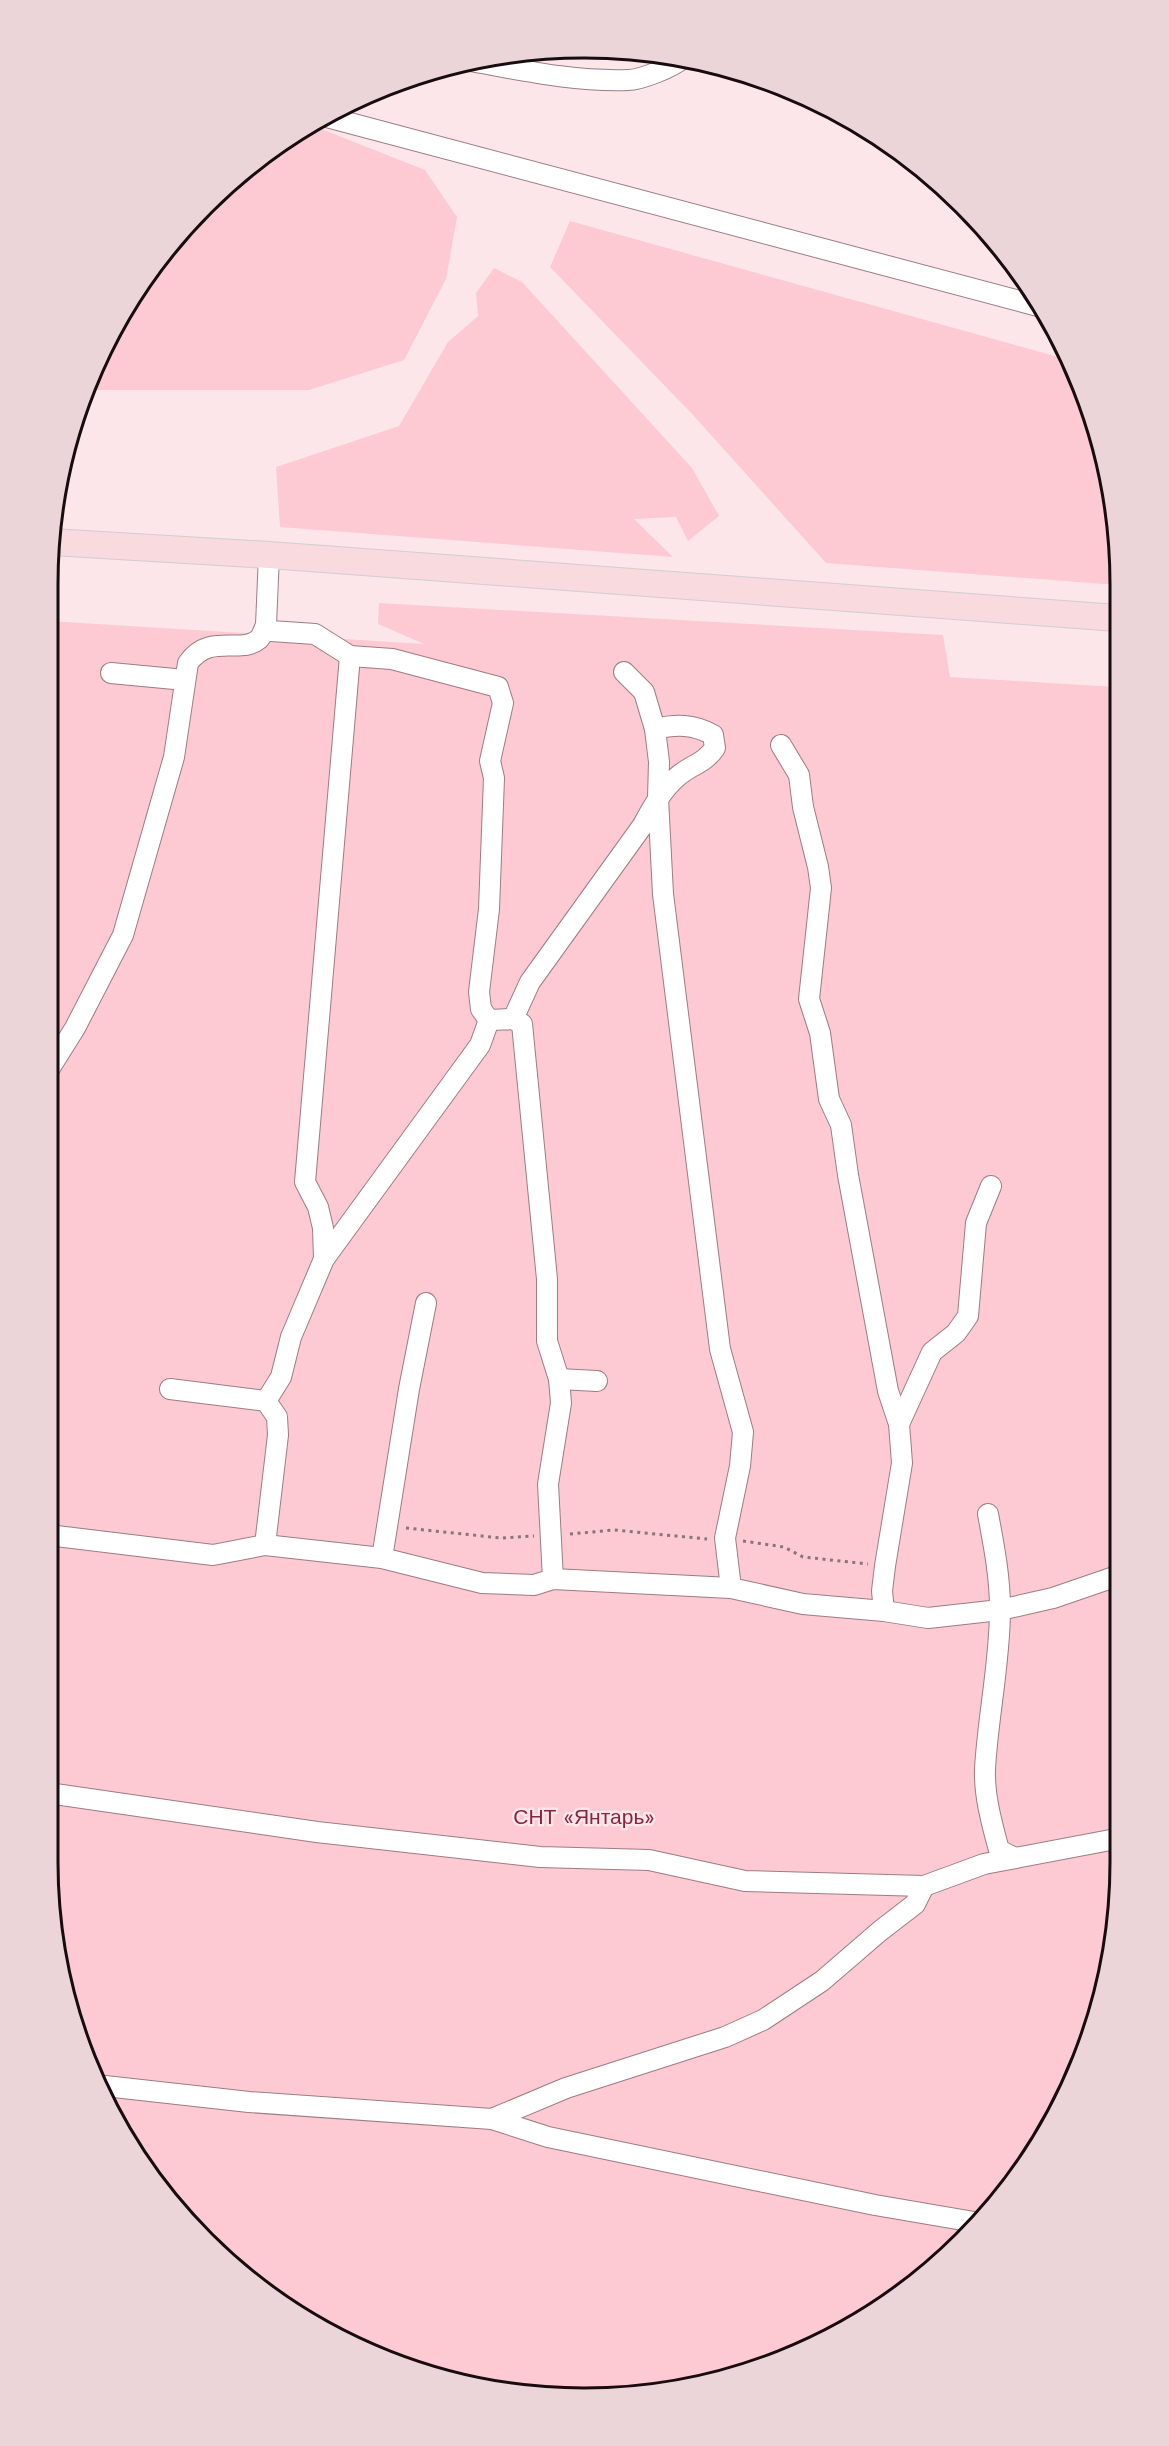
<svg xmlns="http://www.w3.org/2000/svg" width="1169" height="2446" font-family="'Work Sans',sans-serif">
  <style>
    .green { fill: #fdc9d2 }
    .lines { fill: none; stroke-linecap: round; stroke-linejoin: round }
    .minor-casing { stroke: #9d7c82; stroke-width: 22 }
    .major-casing { stroke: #d1cecf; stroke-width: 28 }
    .path { stroke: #877679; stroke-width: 3; stroke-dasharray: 3 4.5; stroke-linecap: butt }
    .minor { stroke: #fff; stroke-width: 20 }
    .major { stroke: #f8dadf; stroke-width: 26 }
    .labels { text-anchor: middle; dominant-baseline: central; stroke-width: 5; stroke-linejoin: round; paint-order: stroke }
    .park-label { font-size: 21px; fill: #892443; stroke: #fde6ea }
    .rim { fill: none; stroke: #180c0e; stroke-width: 3 }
  </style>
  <rect width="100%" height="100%" fill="#fde6ea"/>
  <g class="green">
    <polygon points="311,125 425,170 457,217 446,279 404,360 309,390 86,390 89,379 139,286 205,205 287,138"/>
    <polygon points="570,221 1069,360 1080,379 1116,514 1117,585 826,563 693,415 550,267"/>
    <polygon points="494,268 522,282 692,468 719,516 688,541 676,517 634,519 673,557 280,527 276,467 399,426 448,342 478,316 476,293"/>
    <polygon points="379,603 943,635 950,677 1117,687 1121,1862 1111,1967 1080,2067 988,2215 911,2287 822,2343 655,2393 479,2388 379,2357 287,2308 159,2188 77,2034 48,1861 48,621 424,644 378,624"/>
  </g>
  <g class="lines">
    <defs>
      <g id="minor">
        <path d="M470,61C521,70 575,82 628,80C641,80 673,67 683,58"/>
        <polyline points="327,117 1038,306"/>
        <polyline points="269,555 266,625 271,631 315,634 350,656 392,659 498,687 503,703 490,761 494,778 489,909 479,992 481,1009 489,1020 513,1019 522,1024 547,1279 547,1341 559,1379 561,1403 548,1484 553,1579"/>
        <polyline points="624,672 644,692 655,729 659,762 658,798 663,894 720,1349 743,1432 740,1466 725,1538 731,1588"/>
        <polyline points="111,673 185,680"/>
        <polyline points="781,745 799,775 803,807 818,867 821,888 809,999 820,1033 829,1099 841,1125 848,1175 888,1391 899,1424 902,1463 885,1566 882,1591 884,1611"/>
        <path d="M513,1019L530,982L643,825C652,808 662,790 677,777C690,765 704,764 715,748L713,735C694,724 676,724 655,729"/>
        <path d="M48,1071L75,1028L123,935L174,757L188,663C210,632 241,655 259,639C262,636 264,629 266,625"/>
        <polyline points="324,1259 323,1228 318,1207 305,1182 350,656"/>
        <polyline points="559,1379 597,1381"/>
        <polyline points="170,1389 266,1401 277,1417 278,1435 265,1545"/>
        <polyline points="266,1401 281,1377 291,1337 324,1259 480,1045 489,1020"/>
        <polyline points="899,1424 932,1352 956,1333 968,1316 976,1223 991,1186"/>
        <path d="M988,1514C994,1546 1000,1577 1000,1609C1000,1663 988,1715 985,1769C984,1796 992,1824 999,1850L1015,1858"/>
        <polyline points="48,1535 213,1555 265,1545 382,1558 482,1583 534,1585 553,1579 731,1588 803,1604 884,1611 928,1618 1000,1610 1053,1598 1120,1575"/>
        <polyline points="382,1558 409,1389 426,1303"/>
        <polyline points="48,1793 317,1832 540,1857 649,1860 745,1881 924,1886"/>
        <polyline points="105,2086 249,2102 492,2119 566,2088 725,2037 763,2020 822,1981 880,1931 915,1904 924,1886 984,1864 1121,1838"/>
        <polyline points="492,2119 548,2137 875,2205 980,2223"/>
      </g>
      <polyline id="major" points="52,542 269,555 1117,618"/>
    </defs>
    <use href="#minor" class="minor-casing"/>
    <use href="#major" class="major-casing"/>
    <g class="path">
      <polyline points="406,1528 501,1538 534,1536"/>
      <polyline points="570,1534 614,1530 707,1539"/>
      <polyline points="743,1541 784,1547 803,1557 868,1564"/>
    </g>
    <use href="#minor" class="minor"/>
    <use href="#major" class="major"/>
  </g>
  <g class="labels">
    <g class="park-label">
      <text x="584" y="1816">СНТ «Янтарь»</text>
    </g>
  </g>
  <path d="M0 0H1169V2446H0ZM584 58H584A526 526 0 0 1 1110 584V1862A526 526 0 0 1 584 2388H584A526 526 0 0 1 58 1862V584A526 526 0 0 1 584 58Z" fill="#ebd5d8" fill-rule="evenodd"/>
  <path class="rim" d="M584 58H584A526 526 0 0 1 1110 584V1862A526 526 0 0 1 584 2388H584A526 526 0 0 1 58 1862V584A526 526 0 0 1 584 58Z"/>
</svg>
